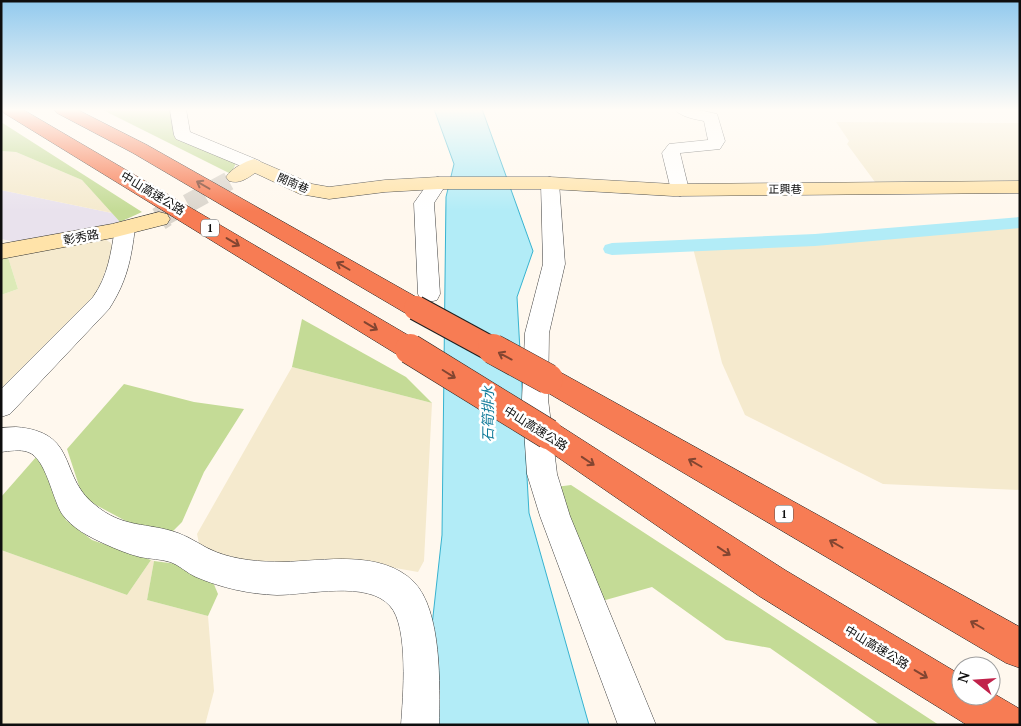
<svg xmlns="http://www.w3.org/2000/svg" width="1021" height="726" font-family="'PT Serif','Noto Sans TC',serif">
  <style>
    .industrial { fill: #e9e2ed }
    .farmland { fill: #f5eace }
    .green { fill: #dceab7 }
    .forest { fill: #c4db96 }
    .water { fill: #b2ecf7; stroke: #37b3d0 }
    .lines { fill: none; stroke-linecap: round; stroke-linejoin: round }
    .canal { fill: #b2ecf7; fill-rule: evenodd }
    .secondary-tunnel-far1 { stroke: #dbd5cc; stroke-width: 19; stroke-dasharray: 19 9; stroke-linecap: butt }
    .secondary-tunnel { stroke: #dbd5cc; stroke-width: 24; stroke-dasharray: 24 12; stroke-linecap: butt }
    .street-casing { stroke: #414141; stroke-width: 1 }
    .secondary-casing { stroke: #303030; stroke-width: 1 }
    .highway-casing { stroke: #1f1f1f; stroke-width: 1 }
    .street { fill: #fff; fill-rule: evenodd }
    .secondary { fill: #ffe3a9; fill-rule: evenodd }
    .highway { fill: #f77c54; fill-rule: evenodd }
    .highway-bridge-far1-casing { stroke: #1f1f1f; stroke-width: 26; stroke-linecap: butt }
    .highway-bridge-casing { stroke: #1f1f1f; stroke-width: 31; stroke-linecap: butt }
    .highway-bridge-far1 { stroke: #f77c54; stroke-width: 24 }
    .highway-bridge { stroke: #f77c54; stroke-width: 30 }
    .oneway { stroke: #824531 }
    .labels { text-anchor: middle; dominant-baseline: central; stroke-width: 5; stroke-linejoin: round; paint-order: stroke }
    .far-street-label { font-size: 11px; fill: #0e0e0e; stroke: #fff }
    .shield { fill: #fff; stroke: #565656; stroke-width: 1 }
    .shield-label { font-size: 11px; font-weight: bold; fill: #0e0e0e }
    .street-label { font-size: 12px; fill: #0e0e0e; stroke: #fff }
    .water-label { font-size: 14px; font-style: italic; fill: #147c9b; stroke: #fff }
  </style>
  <rect width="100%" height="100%" fill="#fff8ee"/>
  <polygon class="industrial" points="1,190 112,213 120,222 21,243 1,239"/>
  <g class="farmland">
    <polygon points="836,122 1020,123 1020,181 875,182 847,144 849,141"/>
    <polygon points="1,151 16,152 82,180 112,213 1,190"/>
    <polygon points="1020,219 1020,490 883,484 745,415 722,363 693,248"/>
    <polygon points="103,238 111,243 113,252 95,297 1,398 1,295 18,289 8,257"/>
    <polygon points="292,367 432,403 424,561 418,572 367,563 252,568 200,548 197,534"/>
    <polygon points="1,550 127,595 151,560 154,561 147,600 208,616 214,691 205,725 1,725"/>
  </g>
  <polygon class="green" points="8,257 18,289 1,295 1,258"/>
  <g class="forest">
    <polygon points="101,109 178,109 183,135 237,161 231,174"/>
    <polygon points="1,122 142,212 120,222 82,180 16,152 1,151"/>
    <polygon points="302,319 406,377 432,403 292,367"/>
    <polygon points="124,384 194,402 244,409 204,472 182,522 172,532 148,533 83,498 67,449"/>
    <polygon points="37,456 50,473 66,520 92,540 151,560 127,595 1,550 1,497"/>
    <polygon points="571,485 939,725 880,725 770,648 726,640 652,587 602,601 556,487"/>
    <polygon points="154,561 207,568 218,594 208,616 147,600"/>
  </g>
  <polygon class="water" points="434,109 482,109 533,251 517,297 529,513 589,725 421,725 442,535 446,197 454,164"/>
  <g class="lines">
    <polygon class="canal" points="1020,217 1020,228 815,246 612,255 605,253 603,249 605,245 612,243 815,234"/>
    <polyline class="secondary-tunnel-far1" points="163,217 236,177"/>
    <polyline class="secondary-tunnel" points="159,219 165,215"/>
    <defs>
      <g id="street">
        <polygon points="170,109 186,109 190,132 260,161 263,165 260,169 254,170 248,169 176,139 174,135"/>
        <path d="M674,109H695L717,114L725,141L720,149L680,153L689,190L687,194L680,196L673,194L671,190L662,153L669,144L708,140L704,121C694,119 681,117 674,109Z"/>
        <polygon points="438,177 445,179 447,183 434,203 440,294 437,300 429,302 421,300 418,294 414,203 431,179"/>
        <polygon points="550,177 557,179 559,183 565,264 549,333 548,399 557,474 570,516 656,725 618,725 540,516 527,474 522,399 525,333 543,264 541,183 543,179"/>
        <path d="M125,222L132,224L135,228C131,260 127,281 109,309L10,414L1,417V389L93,297C108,276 111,253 115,228L118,224Z"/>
        <path d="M16,427C79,432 58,475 94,504C123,529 147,522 178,533C192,538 203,547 216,552C236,560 261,562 283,562C323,561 381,549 414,582C442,611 440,686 439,725H401C403,698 409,626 390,606C368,580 307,595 277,595C249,594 222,588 196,577C187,573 179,565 170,562C161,559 150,559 140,557C128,554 116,549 105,544C89,537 72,528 62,514C52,498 46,458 28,452C20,449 9,451 1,452V428Z"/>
      </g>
      <g id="secondary">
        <path d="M254,159L312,184L329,187L385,180L438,177H550L673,184L1020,181V193L673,196L550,189H438L385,192L329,199L300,194L255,173C246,179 240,184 229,181L226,177C232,168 244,162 254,159Z"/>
        <polygon points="159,212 167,214 170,219 167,224 112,238 1,259 1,244 112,224"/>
      </g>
      <g id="highway">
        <polygon points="1,109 22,109 418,341 421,348 418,355 408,358 398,355 4,113"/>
        <polygon points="54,109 76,109 147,145 425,302 429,308 425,314 416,317 407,314 133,153 57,113"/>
        <polygon points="548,368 558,371 1020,627 1020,668 1006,663 538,387 534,379 538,371"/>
        <polygon points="548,421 559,425 785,570 961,675 961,696 991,696 991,692 1020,709 1020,725 967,725 759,596 537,443 533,434 537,425"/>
      </g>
    </defs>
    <use href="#street" class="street-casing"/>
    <use href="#secondary" class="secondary-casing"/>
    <use href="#highway" class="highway-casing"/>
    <use href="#street" class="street"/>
    <use href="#secondary" class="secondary"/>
    <use href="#highway" class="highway"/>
    <defs>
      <g id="highway-bridge-far1">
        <polyline points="416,308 495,351"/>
        <polyline points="408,348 412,351"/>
      </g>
      <g id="highway-bridge">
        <polyline points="410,349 548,434"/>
        <polyline points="493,349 548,379"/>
      </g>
    </defs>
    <use href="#highway-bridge-far1" class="highway-bridge-far1-casing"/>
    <use href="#highway-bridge" class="highway-bridge-casing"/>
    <use href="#highway-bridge-far1" class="highway-bridge-far1"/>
    <use href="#highway-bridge" class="highway-bridge"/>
  </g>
  <defs><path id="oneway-shaft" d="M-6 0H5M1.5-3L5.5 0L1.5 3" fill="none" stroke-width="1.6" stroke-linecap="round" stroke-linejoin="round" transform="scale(1.25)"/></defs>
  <g class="oneway">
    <use href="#oneway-shaft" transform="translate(203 185) rotate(-150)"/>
    <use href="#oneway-shaft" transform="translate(233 242) rotate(31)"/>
    <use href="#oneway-shaft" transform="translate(343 266) rotate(-150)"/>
    <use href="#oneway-shaft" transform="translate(371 326) rotate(31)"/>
    <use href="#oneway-shaft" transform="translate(505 356) rotate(-152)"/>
    <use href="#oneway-shaft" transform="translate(449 374) rotate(32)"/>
    <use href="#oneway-shaft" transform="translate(588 461) rotate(34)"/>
    <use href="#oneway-shaft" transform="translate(695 463) rotate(-150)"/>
    <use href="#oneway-shaft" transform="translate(836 544) rotate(-150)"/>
    <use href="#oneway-shaft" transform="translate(724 551) rotate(34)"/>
    <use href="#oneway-shaft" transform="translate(977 625) rotate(-150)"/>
    <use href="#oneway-shaft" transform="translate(921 674) rotate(31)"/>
  </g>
  <linearGradient id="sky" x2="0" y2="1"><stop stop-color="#92caee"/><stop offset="0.52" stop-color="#fffcf7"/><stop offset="1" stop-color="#fffcf7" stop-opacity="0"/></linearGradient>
  <rect width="1021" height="211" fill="url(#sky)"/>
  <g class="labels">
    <g class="far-street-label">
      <text transform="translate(293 183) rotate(23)">開南巷</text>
      <text x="785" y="189">正興巷</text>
    </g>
    <g class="shield">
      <rect x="201" y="219.5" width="18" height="17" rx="4"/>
      <rect x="775" y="505.5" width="18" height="17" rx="4"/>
    </g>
    <g class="shield-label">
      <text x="210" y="228">1</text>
      <text x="784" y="514">1</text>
    </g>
    <g class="street-label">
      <text transform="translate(153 193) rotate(31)">中山高速公路</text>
      <text transform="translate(81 237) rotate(-11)">彰秀路</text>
      <text transform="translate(536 428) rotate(32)">中山高速公路</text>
      <text transform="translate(877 647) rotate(31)">中山高速公路</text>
    </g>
    <g class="water-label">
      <text transform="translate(487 414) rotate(-90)">石筍排水</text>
    </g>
  </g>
  <rect width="1021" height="726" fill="none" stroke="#0e0e0e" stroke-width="5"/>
  <g transform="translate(976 681) rotate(287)"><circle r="24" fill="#ffffff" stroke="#9f9f9f"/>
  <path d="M0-4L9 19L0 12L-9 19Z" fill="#c1224b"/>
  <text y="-8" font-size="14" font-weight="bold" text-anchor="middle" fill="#0e0e0e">N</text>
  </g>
</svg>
